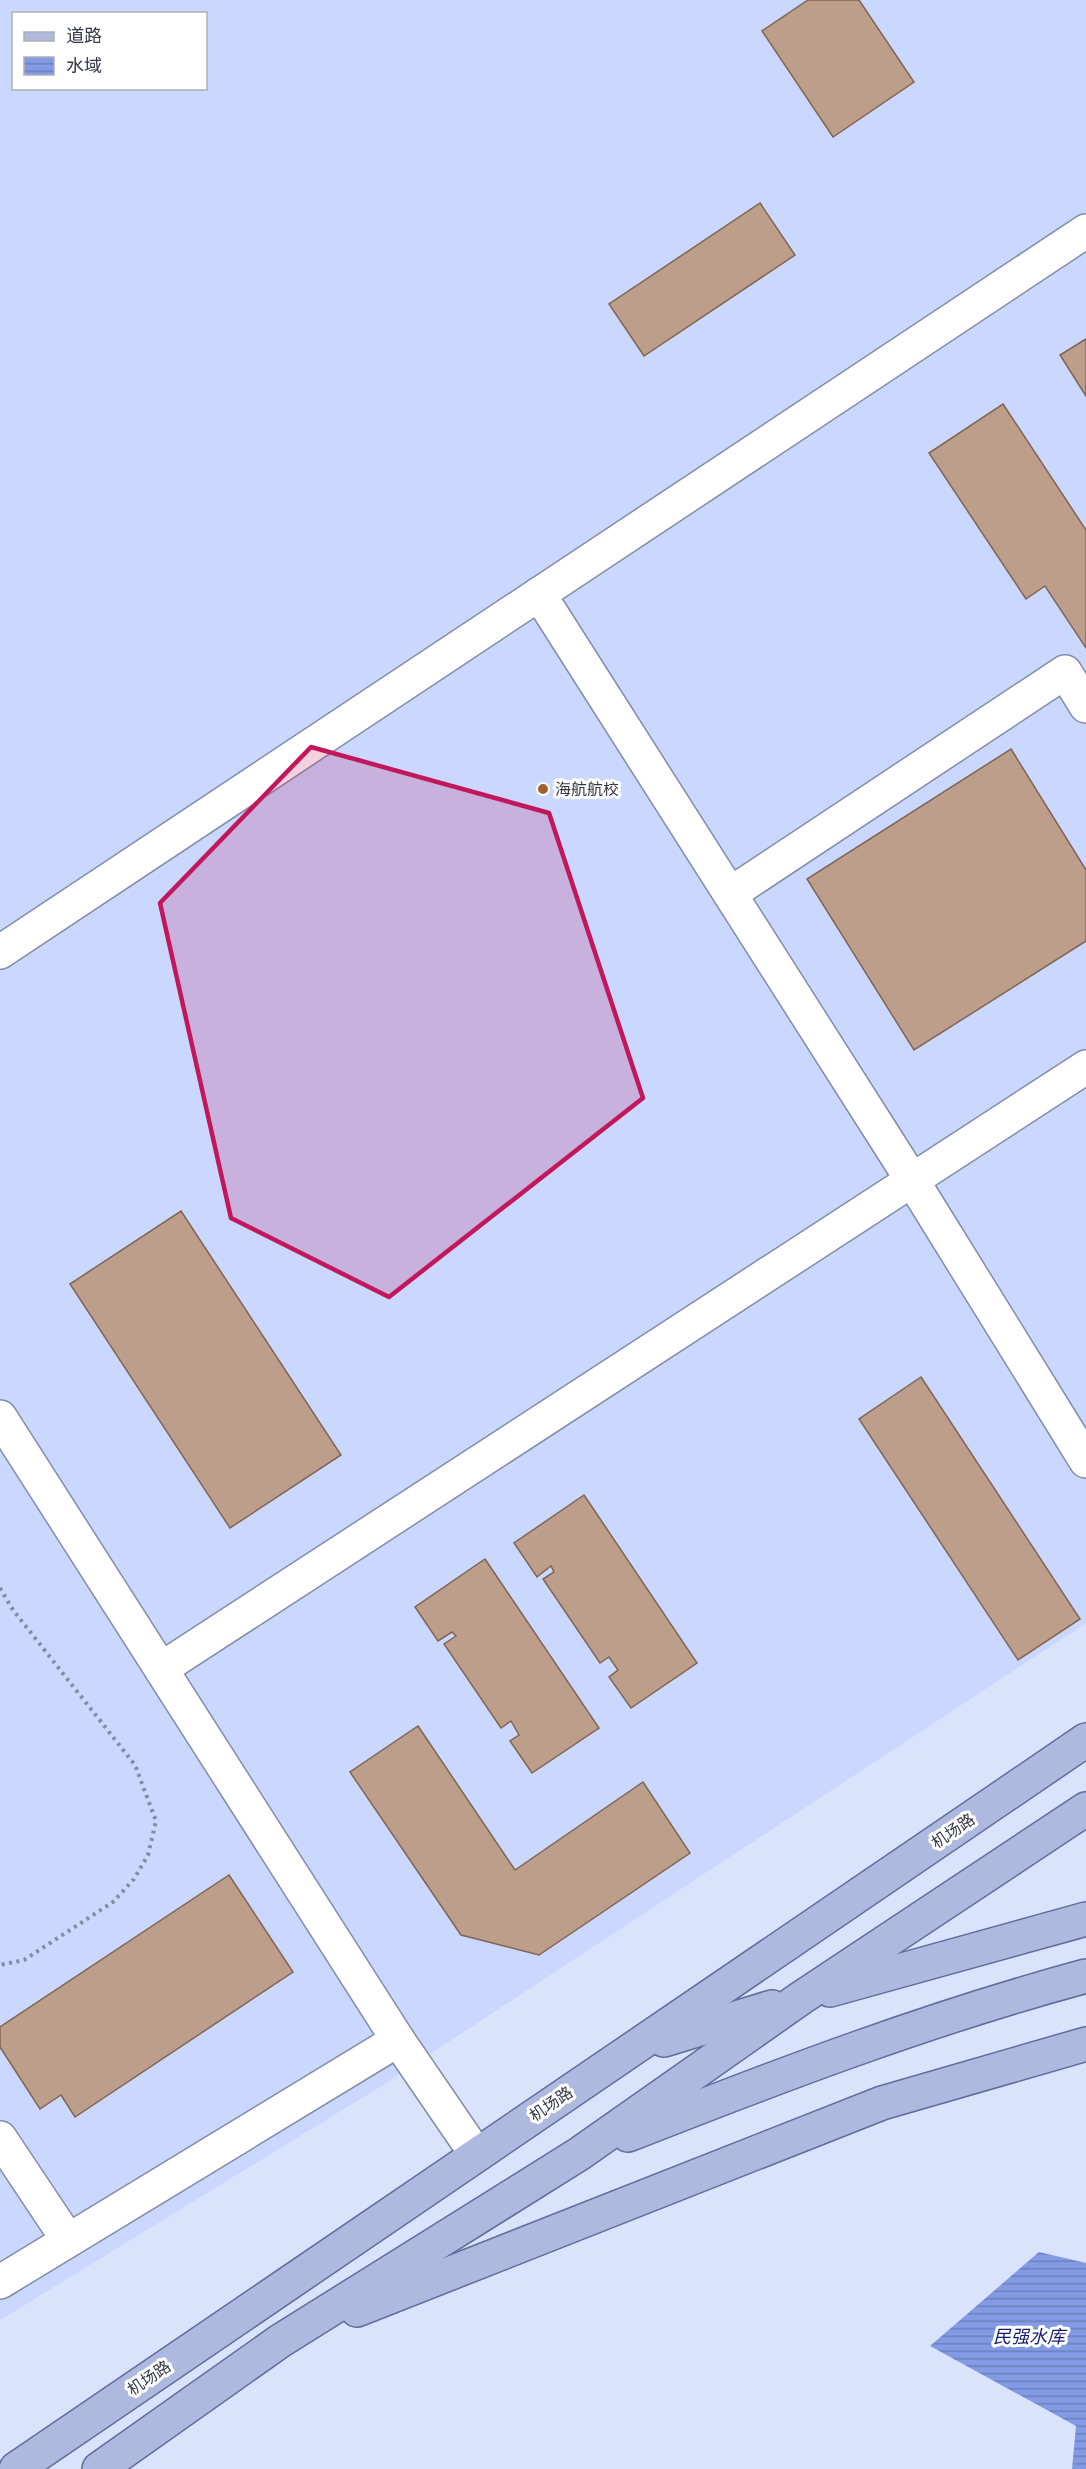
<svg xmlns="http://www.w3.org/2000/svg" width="1086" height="2469" font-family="Poppins,'Noto Sans SC',sans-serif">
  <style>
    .built { fill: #cad7fe; fill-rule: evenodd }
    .water { fill: url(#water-rules) }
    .building { fill: #bc9e8a; stroke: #806553; stroke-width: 1.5 }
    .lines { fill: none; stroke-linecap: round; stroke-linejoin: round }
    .minor-casing { stroke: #828ca9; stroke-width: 36 }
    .major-casing { stroke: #5f6d9a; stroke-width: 36 }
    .path { stroke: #858c9f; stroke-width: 4; stroke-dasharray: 3 4.5; stroke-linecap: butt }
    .minor { stroke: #fff; stroke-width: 33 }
    .major { stroke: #adb9de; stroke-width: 33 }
    .marked { fill: #c2185b; fill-opacity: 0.2; stroke: #c2185b; stroke-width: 4.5; stroke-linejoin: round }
    .poi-dot { fill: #a2602d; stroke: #fff; stroke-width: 2 }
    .labels { text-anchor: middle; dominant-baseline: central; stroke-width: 6; stroke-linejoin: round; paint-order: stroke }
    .poi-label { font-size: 16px; fill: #343845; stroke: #fff; text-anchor: start }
    .street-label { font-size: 16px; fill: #343845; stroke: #fff }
    .water-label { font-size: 18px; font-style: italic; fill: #141c70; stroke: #fff }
  </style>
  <defs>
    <pattern id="water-rules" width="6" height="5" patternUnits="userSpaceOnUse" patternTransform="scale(1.5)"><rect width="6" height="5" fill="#839be4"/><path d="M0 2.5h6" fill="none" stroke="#6c7fbb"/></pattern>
  </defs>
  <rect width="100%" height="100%" fill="#dae3fc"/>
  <path class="built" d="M0,0H1086V1623L383,2085L0,2320ZM14,14H206V88H14Z"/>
  <polygon class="water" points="1039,2252 1086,2263 1086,2469 1072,2469 1076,2426 930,2346"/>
  <g class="building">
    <polygon points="808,0 859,0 914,82 833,137 762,31"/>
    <polygon points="760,203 795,255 644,356 609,304"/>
    <polygon points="1086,339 1086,396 1060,355"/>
    <polygon points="1003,404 1086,530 1086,648 1045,586 1026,599 929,453"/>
    <polygon points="1011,749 1086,870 1086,941 914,1050 807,879"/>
    <polygon points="181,1211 341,1455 230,1528 70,1284"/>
    <polygon points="921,1377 1080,1619 1018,1660 859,1419"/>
    <polygon points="584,1495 697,1663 631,1708 609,1677 618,1670 609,1657 600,1663 543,1579 554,1572 551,1566 537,1577 514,1543"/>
    <polygon points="485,1559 599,1728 532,1773 510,1741 519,1735 511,1721 501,1728 444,1644 456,1636 452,1632 438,1641 415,1607"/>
    <polygon points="418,1726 515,1870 643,1782 690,1853 539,1955 461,1935 350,1772"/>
    <polygon points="229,1875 293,1972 75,2117 61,2095 40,2109 0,2047 0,2027"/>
  </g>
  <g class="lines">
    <defs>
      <g id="minor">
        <polyline points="539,594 912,1180 1086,1461"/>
        <polyline points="730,894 1065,672 1086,706"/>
        <polyline points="0,952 1086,231"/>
        <polyline points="0,1417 398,2040 476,2154"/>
        <polyline points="161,1669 1086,1067"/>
        <polyline points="0,2138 68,2240"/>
        <polyline points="0,2282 398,2040"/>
      </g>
      <g id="major">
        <polyline points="830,1990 1086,1919"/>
        <polyline points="664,2040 772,2007"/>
        <path d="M628,2135C778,2076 930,2018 1086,1976"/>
        <polyline points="357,2310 882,2103 1086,2044"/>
        <polyline points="16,2469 1086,1740"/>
        <polyline points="99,2469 280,2341 579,2154 801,1998 1086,1809"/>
      </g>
    </defs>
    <use href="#minor" class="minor-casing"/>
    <use href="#major" class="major-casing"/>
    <polyline class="path" points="0,1588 13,1610 135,1765 156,1821 148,1855 134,1879 113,1902 24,1960 0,1965"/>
    <use href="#minor" class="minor"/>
    <use href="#major" class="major"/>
  </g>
  <path class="marked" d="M311,747L549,813L643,1098L389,1297L231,1218L160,903Z"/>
  <circle class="poi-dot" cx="543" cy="789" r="6"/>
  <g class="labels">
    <g class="poi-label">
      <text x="555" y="789">海航航校</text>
    </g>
    <g class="street-label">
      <text transform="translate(953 1831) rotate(-34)">机场路</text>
      <text transform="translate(551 2104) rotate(-34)">机场路</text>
      <text transform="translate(149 2378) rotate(-34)">机场路</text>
    </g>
    <g class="water-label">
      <text x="1029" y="2336">民强水库</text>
    </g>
  </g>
  <rect x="12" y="12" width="195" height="78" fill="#ffffff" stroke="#aeafb5" stroke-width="1.5"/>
  <rect x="24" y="32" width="30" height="9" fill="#adb9de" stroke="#aeafb5" stroke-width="1.5"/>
  <text x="66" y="42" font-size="18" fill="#343845">道路</text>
  <rect x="24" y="57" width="30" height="18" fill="url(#water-rules)" stroke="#aeafb5" stroke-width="1.5"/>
  <text x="66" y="72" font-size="18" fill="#343845">水域</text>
</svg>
